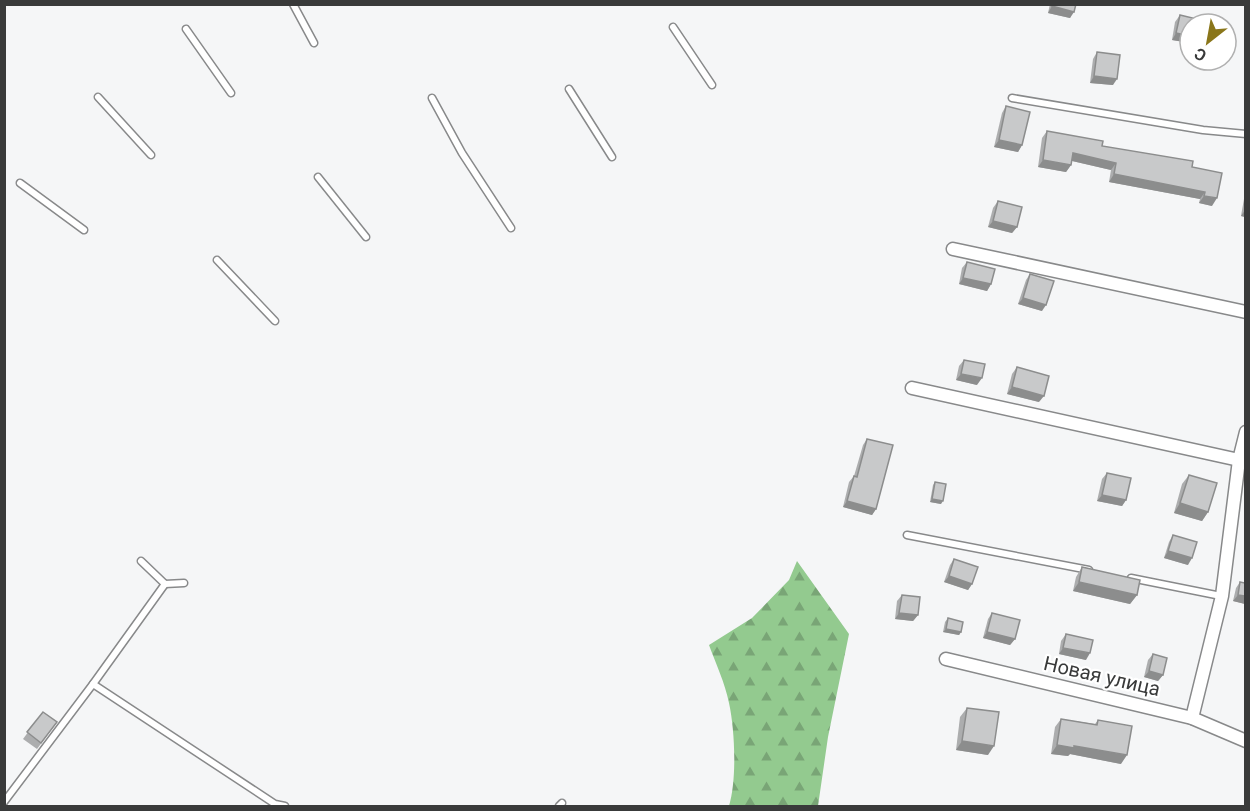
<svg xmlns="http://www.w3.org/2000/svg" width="1250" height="811" font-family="Roboto,sans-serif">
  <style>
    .forest { fill: url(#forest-firs) }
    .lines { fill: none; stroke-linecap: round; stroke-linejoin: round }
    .lane-casing { stroke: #88898a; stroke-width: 9 }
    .street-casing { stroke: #88898a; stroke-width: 15 }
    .lane { stroke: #fff; stroke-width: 6 }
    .street { stroke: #fff; stroke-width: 12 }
    .wall { fill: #acadae }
    .shaded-wall { fill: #8c8d8d }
    .building { fill: #c8c9ca; stroke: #8c8d8d; stroke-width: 1.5 }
    .labels { text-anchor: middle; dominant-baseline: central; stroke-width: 4.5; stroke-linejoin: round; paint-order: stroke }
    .street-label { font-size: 20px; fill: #393a3a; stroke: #fff }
  </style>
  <defs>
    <pattern id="forest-firs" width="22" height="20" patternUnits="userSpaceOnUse" patternTransform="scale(1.5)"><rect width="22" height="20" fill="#93ca8f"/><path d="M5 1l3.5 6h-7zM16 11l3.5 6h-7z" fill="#79a576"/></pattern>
  </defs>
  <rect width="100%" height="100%" fill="#f5f6f7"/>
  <path class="forest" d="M797,561L849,634L828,737L818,806H729C737,780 735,730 729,703C725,683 716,664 709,645L752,618L789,580Z"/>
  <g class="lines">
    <defs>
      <g id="lane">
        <polyline points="293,4 314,43"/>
        <polyline points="673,27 712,85"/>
        <polyline points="186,29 231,93"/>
        <polyline points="569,89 612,157"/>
        <polyline points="98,97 151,155"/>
        <polyline points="432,98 462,153 511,228"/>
        <polyline points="1012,98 1203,130 1246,134"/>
        <polyline points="318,177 366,237"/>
        <polyline points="20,183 84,230"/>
        <polyline points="217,260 275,321"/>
        <polyline points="907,535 1089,570"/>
        <polyline points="141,561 165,584 184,583"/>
        <polyline points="1131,578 1221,596"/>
        <polyline points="93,684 165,584"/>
        <polyline points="4,802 93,684 275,804 285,806"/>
        <polyline points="559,806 562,803"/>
      </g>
      <g id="street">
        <polyline points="953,249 1246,312"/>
        <polyline points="912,388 1239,460"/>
        <polyline points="946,659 1192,718 1246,741"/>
        <polyline points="1192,718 1222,596 1239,460 1246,432"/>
      </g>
    </defs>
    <use href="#lane" class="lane-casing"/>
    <use href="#street" class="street-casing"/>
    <use href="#lane" class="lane"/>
    <use href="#street" class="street"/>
  </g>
  <g class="wall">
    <polygon points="1050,4 1076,4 1070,18 1048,13"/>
    <polygon points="1180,15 1190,24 1190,43 1172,40 1175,22"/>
    <polygon points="1097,52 1113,85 1090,83 1093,59"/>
    <polygon points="1006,106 1022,145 1018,152 994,147 1002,113"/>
    <polygon points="1047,131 1102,146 1192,167 1212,206 1199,203 1200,199 1109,182 1111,170 1072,161 1071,165 1066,172 1038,167 1042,138"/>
    <polygon points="1245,193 1245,217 1241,216"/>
    <polygon points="998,201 1017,227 1012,233 988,227 993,208"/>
    <polygon points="967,262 991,284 987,291 959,284 962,268"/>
    <polygon points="1030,274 1042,311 1018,304 1026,280"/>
    <polygon points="964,360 977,385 956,380 959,366"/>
    <polygon points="1017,367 1039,402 1007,394 1012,374"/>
    <polygon points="867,439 876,509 872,515 843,507 849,482 854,476 863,445"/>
    <polygon points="1107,473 1126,500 1122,506 1097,501 1102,479"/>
    <polygon points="1189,475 1208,512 1202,521 1174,513 1182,484"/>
    <polygon points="935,482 941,504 930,502 933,485"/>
    <polygon points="1173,535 1188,565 1164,558 1169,542"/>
    <polygon points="954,559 972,584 968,590 944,582 950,565"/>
    <polygon points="1082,567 1137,595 1130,604 1073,591 1076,577"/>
    <polygon points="1240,582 1245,604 1233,601 1236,588"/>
    <polygon points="902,595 918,615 913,621 895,619 897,601"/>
    <polygon points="992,613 1015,639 1010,645 983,638 988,619"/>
    <polygon points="948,618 961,632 959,635 943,632 945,622"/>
    <polygon points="1066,634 1086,660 1059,654 1061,641"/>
    <polygon points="1153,654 1163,675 1158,681 1144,677 1148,660"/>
    <polygon points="967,708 988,755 956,750 960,717"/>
    <polygon points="43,712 57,722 37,749 23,739"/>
    <polygon points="1061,719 1095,724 1098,720 1121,764 1070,754 1068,756 1051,754 1055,727"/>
  </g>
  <g class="shaded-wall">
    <polygon points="1052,6 1074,12 1070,18 1048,13"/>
    <polygon points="1176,33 1190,36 1190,43 1172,40"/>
    <polygon points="1094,76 1117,79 1113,85 1090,83"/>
    <polygon points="999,140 1022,145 1018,152 994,147"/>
    <polygon points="1073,153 1116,163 1111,170 1068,160"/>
    <polygon points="1043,160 1071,165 1066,172 1038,167"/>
    <polygon points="1114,174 1205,192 1200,199 1109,182"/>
    <polygon points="1204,196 1217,198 1212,206 1199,203"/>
    <polygon points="1245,210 1245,217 1241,216"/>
    <polygon points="993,221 1017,227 1012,233 988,227"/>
    <polygon points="963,278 991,284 987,291 959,284"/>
    <polygon points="1023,298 1046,305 1042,311 1018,304"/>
    <polygon points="961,374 982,378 977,385 956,380"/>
    <polygon points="1012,387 1044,396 1039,402 1007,394"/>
    <polygon points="1102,495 1126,500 1122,506 1097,501"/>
    <polygon points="932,499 943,501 941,504 930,502"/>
    <polygon points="847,501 876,509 872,515 843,507"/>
    <polygon points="1180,503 1208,512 1202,521 1174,513"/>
    <polygon points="1168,551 1192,558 1188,565 1164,558"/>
    <polygon points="949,576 972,584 968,590 944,582"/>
    <polygon points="1079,582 1137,595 1130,604 1073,591"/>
    <polygon points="1238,595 1245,596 1245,604 1233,601"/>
    <polygon points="899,613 918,615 913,621 895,619"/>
    <polygon points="946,629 961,632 959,635 943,632"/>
    <polygon points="987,632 1015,639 1010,645 983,638"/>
    <polygon points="1063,648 1090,653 1086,660 1059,654"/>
    <polygon points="1149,671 1163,675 1158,681 1144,677"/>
    <polygon points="962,741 994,746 988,755 956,750"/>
    <polygon points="1057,745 1074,746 1127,755 1121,764 1070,754 1068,756 1051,754"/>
  </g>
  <g class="building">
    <polygon points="1053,4 1076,4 1074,12 1052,6"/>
    <polygon points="1180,15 1201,20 1201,24 1190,24 1190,36 1176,33"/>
    <polygon points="1097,52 1120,55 1117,79 1094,76"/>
    <polygon points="1006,106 1030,112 1022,145 999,140"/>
    <polygon points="1047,131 1103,141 1102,146 1193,161 1192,167 1222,173 1217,198 1204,196 1205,192 1114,174 1116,163 1073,153 1071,165 1043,160"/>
    <polygon points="998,201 1022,207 1017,227 993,221"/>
    <polygon points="967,262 995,269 991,284 963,278"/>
    <polygon points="1030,274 1054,281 1046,305 1023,298"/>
    <polygon points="964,360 985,364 982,378 961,374"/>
    <polygon points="1017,367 1049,376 1044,396 1012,387"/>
    <polygon points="867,439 893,445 876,509 847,501 854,476 857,477"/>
    <polygon points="1107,473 1131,478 1126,500 1102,495"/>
    <polygon points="1189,475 1217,483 1208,512 1180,503"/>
    <polygon points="935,482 946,484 943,501 932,499"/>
    <polygon points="1173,535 1197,542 1192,558 1168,551"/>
    <polygon points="954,559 978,567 972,584 949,576"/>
    <polygon points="1082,567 1140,580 1137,595 1079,582"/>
    <polygon points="1240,582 1245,583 1245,596 1238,595"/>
    <polygon points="902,595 920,597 918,615 899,613"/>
    <polygon points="992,613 1020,620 1015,639 987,632"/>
    <polygon points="948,618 963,622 961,632 946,629"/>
    <polygon points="1066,634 1093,640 1090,653 1063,648"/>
    <polygon points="1153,654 1167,658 1163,675 1149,671"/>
    <polygon points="967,708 999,712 994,746 962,741"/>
    <polygon points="43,712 57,722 41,743 27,732"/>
    <polygon points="1061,719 1097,725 1098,720 1132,726 1127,755 1074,746 1074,748 1057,745"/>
  </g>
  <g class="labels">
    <g class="street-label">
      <text transform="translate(1102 676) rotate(13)">Новая улица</text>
    </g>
  </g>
  <rect width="1250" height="811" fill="none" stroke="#393a3a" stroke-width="12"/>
  <g transform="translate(1208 42) rotate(211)"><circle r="28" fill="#ffffff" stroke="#b0b0b0" stroke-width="1.5"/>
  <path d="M0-4.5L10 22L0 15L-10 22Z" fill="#8a761a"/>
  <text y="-9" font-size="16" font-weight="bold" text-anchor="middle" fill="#393a3a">С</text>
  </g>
</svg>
